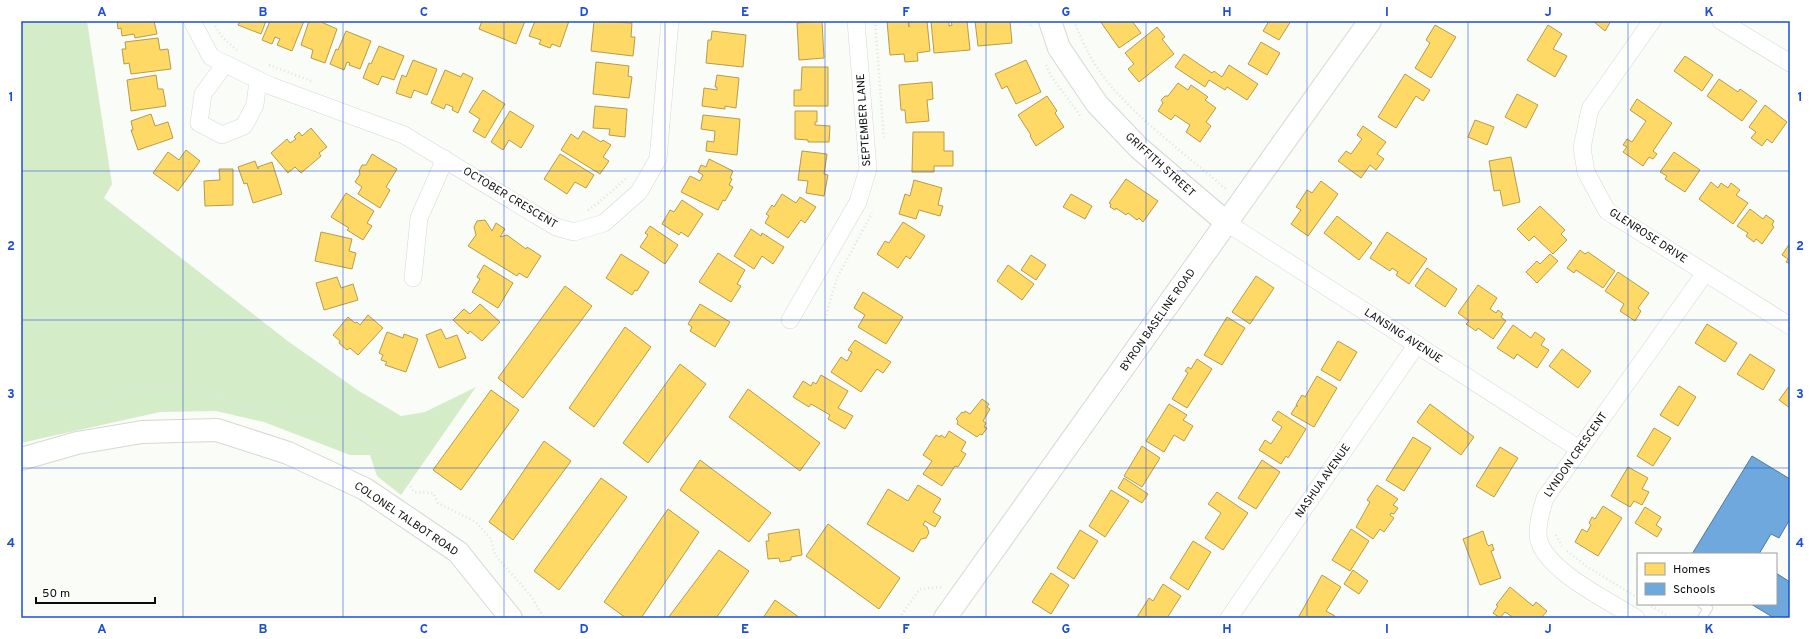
<svg xmlns="http://www.w3.org/2000/svg" width="1811" height="639" font-family="Overpass,sans-serif">
  <style>
    .green { fill: #d5ecc9 }
    .homes { fill: #ffd966; stroke: #b69c4b }
    .schools { fill: #6fa8dc; stroke: #517a9d }
    .lines { fill: none; stroke-linecap: round; stroke-linejoin: round }
    .lane-casing { stroke: #d6d8d4; stroke-width: 10 }
    .street-casing { stroke: #d6d8d4; stroke-width: 18 }
    .secondary-casing { stroke: #d6d8d4; stroke-width: 24 }
    .path { stroke: #e1e2e1; stroke-width: 2.5; stroke-dasharray: 1 3; stroke-linecap: butt }
    .lane { stroke: #fefffe; stroke-width: 8 }
    .street { stroke: #fefffe; stroke-width: 17 }
    .secondary { stroke: #fefffe; stroke-width: 22 }
    .grid { fill: none; stroke: #1d4ed8; stroke-width: 1; stroke-opacity: 0.55 }
    .labels { text-anchor: middle; dominant-baseline: central; stroke-width: 4; stroke-linejoin: round; paint-order: stroke }
    .street-label { font-size: 11px; fill: #0c0d0b; stroke: #fff }
    .neatline { fill: none; stroke: #1d4ed8; stroke-width: 1.5 }
    .grid-label { font-size: 13px; text-anchor: middle; font-weight: bold; fill: #1d4ed8 }
  </style>
  <rect width="100%" height="100%" fill="#f9fcf7"/>
  <polygon class="green" points="21,21 87,21 112,184 104,198 289,342 359,391 401,416 425,412 476,387 401,495 377,476 370,455 350,455 264,422 216,411 160,412 21,443"/>
  <g class="homes">
    <polygon points="117,21 154,21 157,34 135,38 134,34 122,36 121,28 118,29"/>
    <polygon points="240,21 266,21 261,34 238,25"/>
    <polygon points="270,21 304,21 292,51 277,45 280,39 275,37 272,44 262,40"/>
    <polygon points="309,21 319,21 337,29 325,63 311,58 313,50 301,45"/>
    <polygon points="482,21 525,21 516,44 479,29"/>
    <polygon points="535,21 569,21 560,47 552,44 550,48 539,44 541,40 529,36"/>
    <polygon points="594,21 632,23 631,37 635,37 633,56 591,51"/>
    <polygon points="822,21 824,58 799,60 797,23"/>
    <polygon points="887,21 908,21 909,27 909,21 927,21 930,51 917,53 918,61 905,62 904,54 890,55"/>
    <polygon points="931,21 949,21 949,26 952,25 951,21 967,21 970,50 934,53"/>
    <polygon points="975,21 1010,21 1012,43 978,46"/>
    <polygon points="1100,21 1132,21 1141,33 1119,48"/>
    <polygon points="1269,21 1291,21 1279,40 1263,31"/>
    <polygon points="1593,21 1611,21 1605,31"/>
    <polygon points="1435,25 1456,37 1431,78 1415,68 1430,43 1426,40"/>
    <polygon points="1548,25 1562,34 1553,49 1567,56 1555,77 1527,60"/>
    <polygon points="1157,27 1165,37 1162,39 1174,54 1139,82 1128,69 1134,64 1125,53"/>
    <polygon points="346,31 371,41 360,69 349,65 350,63 347,62 344,70 330,64 336,49 338,50"/>
    <polygon points="712,31 746,35 743,67 706,63 708,40 711,40"/>
    <polygon points="158,38 160,50 168,49 171,69 131,74 129,63 124,64 122,49 126,49 125,42"/>
    <polygon points="1261,42 1280,53 1267,75 1248,64"/>
    <polygon points="379,46 404,56 394,80 382,76 378,85 363,78 369,63 371,64"/>
    <polygon points="1184,54 1212,73 1214,71 1222,77 1229,65 1258,84 1247,100 1227,87 1225,90 1209,80 1205,87 1175,67"/>
    <polygon points="1685,56 1713,75 1702,91 1674,71"/>
    <polygon points="413,60 437,69 427,95 414,90 411,98 396,93 402,75 406,77"/>
    <polygon points="1026,60 1041,92 1016,104 1007,86 1002,89 995,74"/>
    <polygon points="596,62 629,66 628,76 632,77 629,98 593,94"/>
    <polygon points="802,67 828,67 828,106 794,106 794,90 801,90"/>
    <polygon points="445,70 461,77 463,73 473,78 458,113 452,110 453,107 446,104 444,109 431,103"/>
    <polygon points="1405,74 1430,90 1423,101 1416,96 1396,128 1378,117"/>
    <polygon points="156,75 158,89 163,89 166,106 131,111 127,80"/>
    <polygon points="717,75 739,78 736,108 725,106 725,109 702,106 704,88 717,90 717,87 715,87"/>
    <polygon points="1719,79 1738,92 1740,89 1757,101 1742,121 1707,96"/>
    <polygon points="932,82 933,99 927,100 929,121 906,123 905,110 901,110 899,85"/>
    <polygon points="1178,83 1188,90 1191,85 1208,97 1205,100 1216,108 1206,122 1211,126 1200,142 1186,132 1190,125 1175,115 1171,120 1158,111 1163,103 1161,100 1165,96 1168,96"/>
    <polygon points="483,90 505,104 485,138 473,131 480,119 469,112"/>
    <polygon points="1517,94 1538,105 1526,128 1505,117"/>
    <polygon points="1047,96 1057,111 1055,113 1064,127 1036,146 1030,136 1031,135 1018,115"/>
    <polygon points="1637,99 1672,123 1653,151 1657,154 1653,159 1649,157 1643,166 1623,152 1627,147 1623,145 1627,139 1632,142 1646,121 1630,110"/>
    <polygon points="1765,105 1787,122 1772,143 1767,139 1762,146 1751,138 1756,132 1749,127"/>
    <polygon points="595,106 627,109 625,137 609,135 610,129 593,128"/>
    <polygon points="510,111 534,126 521,148 509,140 503,150 491,142"/>
    <polygon points="795,111 817,111 817,122 815,122 815,125 830,126 829,142 808,142 808,140 795,139"/>
    <polygon points="151,114 155,126 168,122 173,138 138,150 131,130 133,130 131,121"/>
    <polygon points="703,115 740,119 737,155 706,151 707,141 714,142 715,131 701,129"/>
    <polygon points="1475,120 1494,127 1487,145 1468,137"/>
    <polygon points="1363,126 1386,142 1377,154 1384,159 1376,170 1370,165 1361,178 1338,161 1346,151 1351,154 1362,139 1357,135"/>
    <polygon points="311,128 327,147 319,153 321,156 301,173 295,167 288,173 271,153 287,139 290,143 296,139 294,137 299,132 302,136"/>
    <polygon points="583,131 601,142 603,140 611,145 603,157 609,161 600,174 561,150 571,134 578,139"/>
    <polygon points="913,132 944,132 944,151 953,151 953,166 934,166 934,172 912,172"/>
    <polygon points="186,150 200,161 178,191 153,173 168,152 179,160"/>
    <polygon points="802,151 827,154 824,174 828,175 824,196 806,193 808,181 798,180"/>
    <polygon points="1674,152 1700,170 1685,192 1665,179 1667,176 1660,172"/>
    <polygon points="372,154 397,169 386,187 390,190 380,208 358,194 362,187 355,182 360,174 359,171 362,165 366,165"/>
    <polygon points="560,154 594,175 586,188 575,182 567,194 544,179"/>
    <polygon points="1511,157 1520,202 1503,206 1500,190 1494,191 1489,161"/>
    <polygon points="709,159 733,171 730,178 732,179 729,185 733,187 725,201 723,200 718,210 681,192 690,176 700,181 703,175 698,172 701,165 706,167"/>
    <polygon points="255,161 258,169 258,167 272,162 282,194 253,203 247,183 244,184 238,167"/>
    <polygon points="219,169 233,169 233,205 205,206 204,181 220,180"/>
    <polygon points="1126,179 1158,201 1143,222 1139,218 1137,220 1128,213 1126,215 1116,208 1115,210 1110,207 1111,204 1109,203"/>
    <polygon points="914,180 942,188 938,205 943,206 940,216 919,210 916,219 899,214 905,194 910,196"/>
    <polygon points="1321,181 1338,194 1308,236 1291,224 1301,210 1296,207 1307,190 1312,193"/>
    <polygon points="1711,182 1718,188 1721,183 1728,188 1731,183 1740,190 1736,195 1748,203 1733,224 1699,199"/>
    <polygon points="346,193 374,211 367,223 372,226 363,240 347,230 349,228 331,217"/>
    <polygon points="782,194 796,203 800,197 816,207 805,223 801,220 788,238 765,223 769,216 766,214 772,205 774,207"/>
    <polygon points="1071,194 1092,206 1085,219 1063,207"/>
    <polygon points="682,200 703,214 688,237 681,232 679,235 662,224 670,210 674,212"/>
    <polygon points="1540,206 1565,230 1561,234 1567,240 1553,254 1534,236 1529,241 1517,229"/>
    <polygon points="1750,209 1763,219 1766,215 1774,221 1772,225 1774,227 1762,244 1756,239 1754,242 1746,236 1748,233 1737,226"/>
    <polygon points="1337,216 1372,243 1359,260 1324,233"/>
    <polygon points="485,220 492,231 496,223 505,229 500,237 507,235 526,249 527,247 541,256 527,278 519,273 517,276 468,246 476,235 474,227 477,221"/>
    <polygon points="903,222 925,236 910,259 906,256 898,268 877,254 885,241 889,243"/>
    <polygon points="650,226 678,245 665,264 640,247 648,235 645,233"/>
    <polygon points="751,229 761,236 762,233 784,247 773,264 762,256 754,269 734,256"/>
    <polygon points="321,232 352,239 349,251 356,253 352,269 315,261"/>
    <polygon points="1387,232 1427,259 1409,284 1396,275 1398,272 1392,268 1390,271 1370,258"/>
    <polygon points="1790,243 1790,264 1786,262 1788,259 1782,255"/>
    <polygon points="1580,250 1585,254 1588,252 1615,271 1603,288 1576,270 1574,273 1567,268"/>
    <polygon points="718,253 745,270 737,284 741,286 731,302 699,282"/>
    <polygon points="621,254 649,272 637,291 635,290 632,295 606,278"/>
    <polygon points="1550,254 1558,261 1537,283 1526,272 1537,261 1540,264"/>
    <polygon points="1031,255 1046,265 1036,280 1021,270"/>
    <polygon points="484,265 513,283 498,308 472,292 480,279 477,277"/>
    <polygon points="1008,265 1034,284 1022,300 997,281"/>
    <polygon points="1427,268 1457,289 1445,307 1415,286"/>
    <polygon points="1618,272 1649,293 1638,308 1641,311 1635,321 1620,311 1624,304 1605,291"/>
    <polygon points="1256,276 1274,288 1250,324 1232,312"/>
    <polygon points="337,277 341,288 353,284 358,300 324,310 316,283"/>
    <polygon points="1478,285 1497,298 1490,309 1496,313 1498,310 1503,314 1501,317 1506,321 1493,339 1478,328 1476,331 1466,324 1469,321 1458,313"/>
    <polygon points="565,286 592,306 523,398 498,378"/>
    <polygon points="863,292 903,317 886,344 858,327 865,315 854,308"/>
    <polygon points="480,304 500,322 482,341 470,331 468,334 453,320 464,309 470,314"/>
    <polygon points="700,304 730,322 715,347 690,331 692,327 688,324"/>
    <polygon points="368,315 383,328 358,355 350,348 347,350 339,343 340,341 333,335 348,317 355,323 357,322 360,325"/>
    <polygon points="1227,317 1245,328 1222,365 1204,355"/>
    <polygon points="1707,324 1737,343 1725,362 1695,343"/>
    <polygon points="1513,325 1531,338 1535,332 1545,339 1541,345 1549,350 1537,368 1517,354 1514,359 1497,348"/>
    <polygon points="625,327 651,347 594,427 569,408"/>
    <polygon points="441,329 446,339 457,335 466,358 439,368 426,335"/>
    <polygon points="387,332 403,338 404,334 418,339 406,372 385,365 387,362 381,360 383,355 379,353"/>
    <polygon points="855,340 891,362 883,373 877,369 861,392 831,372 841,357 847,361 852,352 848,350"/>
    <polygon points="1338,341 1357,352 1340,381 1321,370"/>
    <polygon points="1562,349 1591,371 1578,388 1549,366"/>
    <polygon points="1750,354 1775,370 1763,390 1737,374"/>
    <polygon points="1197,359 1212,369 1187,408 1172,399 1188,373 1185,371 1188,367 1191,369"/>
    <polygon points="680,364 706,384 648,463 623,443"/>
    <polygon points="821,375 848,391 838,408 853,416 845,429 828,419 830,415 811,404 809,407 793,397 803,381 811,386 813,382 816,384"/>
    <polygon points="1317,376 1337,388 1314,427 1291,414 1296,406 1298,406 1296,405 1302,395 1305,397"/>
    <polygon points="1790,385 1790,408 1779,400"/>
    <polygon points="1679,386 1696,397 1678,426 1660,415"/>
    <polygon points="748,389 820,443 800,471 729,417"/>
    <polygon points="491,390 519,410 461,490 433,470"/>
    <polygon points="982,399 989,404 987,407 990,409 983,421 986,423 984,427 987,428 982,435 980,434 977,437 957,424 958,421 956,419 962,412 964,413 965,411 970,414"/>
    <polygon points="1169,404 1187,415 1183,420 1193,426 1184,441 1174,435 1164,452 1146,441"/>
    <polygon points="1430,404 1474,437 1461,455 1417,422"/>
    <polygon points="1278,411 1306,429 1288,458 1286,456 1281,464 1259,450 1265,440 1271,444 1282,427 1272,420"/>
    <polygon points="1654,428 1671,438 1653,466 1637,456"/>
    <polygon points="949,431 966,442 961,451 966,454 958,467 955,466 942,486 923,474 932,461 923,455 936,435 940,437 941,435 945,438"/>
    <polygon points="1413,437 1431,448 1404,491 1386,480"/>
    <polygon points="544,441 571,461 513,540 489,522"/>
    <polygon points="1142,446 1160,458 1142,487 1124,476"/>
    <polygon points="1500,447 1518,458 1494,497 1476,486"/>
    <polygon points="700,460 771,513 749,542 680,490"/>
    <polygon points="1262,460 1280,472 1256,509 1238,498"/>
    <polygon points="1628,467 1648,478 1642,489 1649,492 1642,505 1634,501 1630,507 1611,496"/>
    <polygon points="601,478 627,497 559,590 534,571"/>
    <polygon points="1124,478 1148,494 1142,503 1118,488"/>
    <polygon points="918,485 941,499 933,512 941,517 935,527 925,521 923,525 927,527 929,533 926,538 921,539 913,552 867,524 888,489 908,501"/>
    <polygon points="1377,485 1398,499 1393,505 1398,508 1394,514 1391,513 1390,515 1394,518 1384,532 1380,529 1373,539 1356,527 1370,502 1367,500"/>
    <polygon points="1111,490 1129,501 1105,537 1089,526"/>
    <polygon points="1217,492 1248,513 1223,550 1205,538 1221,513 1208,504"/>
    <polygon points="1603,506 1622,518 1598,556 1575,542 1582,529 1587,532 1591,525 1589,523 1592,517 1595,519"/>
    <polygon points="1645,507 1661,517 1656,525 1662,529 1657,537 1635,523"/>
    <polygon points="668,509 699,532 641,618 626,618 604,602"/>
    <polygon points="828,524 900,578 879,609 806,556"/>
    <polygon points="799,529 802,555 791,557 791,560 780,562 779,558 768,559 766,541 769,541 768,534"/>
    <polygon points="1351,529 1369,541 1350,571 1332,560"/>
    <polygon points="1080,530 1098,541 1074,579 1057,568"/>
    <polygon points="1483,531 1487,544 1489,546 1492,544 1494,550 1491,551 1501,578 1480,585 1463,539"/>
    <polygon points="1193,541 1211,552 1188,590 1170,578"/>
    <polygon points="719,550 749,571 716,618 668,618"/>
    <polygon points="1353,570 1368,581 1359,594 1344,584"/>
    <polygon points="1051,573 1069,585 1051,614 1032,602"/>
    <polygon points="1322,575 1341,587 1326,611 1335,616 1333,618 1298,618"/>
    <polygon points="1163,584 1181,596 1167,618 1137,617 1149,598 1153,601"/>
    <polygon points="1510,587 1533,606 1536,602 1547,611 1541,618 1514,618 1505,612 1500,618 1493,613 1498,606 1496,605"/>
    <polygon points="775,600 800,618 763,618"/>
  </g>
  <g class="schools">
    <polygon points="1752,456 1790,479 1790,519 1779,538 1771,534 1759,554 1692,554"/>
    <polygon points="1776,573 1790,582 1790,618 1774,618 1751,604 1776,604"/>
  </g>
  <g class="lines">
    <defs>
      <polyline id="lane" points="1702,618 1708,608 1702,604"/>
      <g id="street">
        <polyline points="192,21 211,57 271,86 404,135 556,227 574,232 604,223 639,192 658,159 670,21"/>
        <polyline points="1652,21 1590,109 1582,148 1586,172 1607,211 1790,326"/>
        <polyline points="1721,21 1790,63"/>
        <polyline points="225,64 203,94 199,123 222,135 244,126 255,105 258,80"/>
        <polyline points="1227,223 1579,449"/>
        <polyline points="413,278 419,218 445,159"/>
        <polyline points="790,320 858,202 868,169 856,21"/>
        <polyline points="1229,618 1417,344"/>
        <path d="M1636,618C1609,601 1555,575 1541,546C1534,533 1541,512 1545,498L1705,273"/>
      </g>
      <g id="secondary">
        <polyline points="1050,21 1059,48 1097,104 1139,148 1227,223"/>
        <polyline points="21,459 77,443 142,432 217,430 288,453 365,489 458,552 511,618"/>
        <polyline points="945,618 1370,21"/>
      </g>
    </defs>
    <use href="#lane" class="lane-casing"/>
    <use href="#street" class="street-casing"/>
    <use href="#secondary" class="secondary-casing"/>
    <g class="path">
      <polyline points="875,21 884,140"/>
      <polyline points="1029,21 1031,27"/>
      <path d="M1074,21C1082,42 1092,62 1106,80C1137,119 1189,157 1227,190"/>
      <polyline points="215,26 223,38 237,50"/>
      <polyline points="269,65 311,81"/>
      <polyline points="1046,65 1051,76 1081,117"/>
      <polyline points="588,210 597,204 628,177"/>
      <polyline points="826,315 837,278 872,213"/>
      <polyline points="21,404 51,403 92,407 141,386 187,386 236,405 311,420 353,432 388,454 414,492 433,493 438,503 476,522 491,539 495,555 531,596 544,618"/>
      <polyline points="1556,535 1562,546"/>
      <polyline points="1567,551 1586,566 1638,598"/>
      <polyline points="1648,604 1671,618"/>
      <polyline points="899,618 920,589 943,587"/>
    </g>
    <use href="#lane" class="lane"/>
    <use href="#street" class="street"/>
    <use href="#secondary" class="secondary"/>
  </g>
  <path class="grid" d="M183,21V618M343,21V618M504,21V618M665,21V618M825,21V618M986,21V618M1146,21V618M1307,21V618M1468,21V618M1628,21V618M21,171H1790M21,320H1790M21,468H1790"/>
  <g class="labels">
    <g class="street-label">
      <text transform="translate(864 120) rotate(-94)">SEPTEMBER LANE</text>
      <text transform="translate(1160 165) rotate(42)">GRIFFITH STREET</text>
      <text transform="translate(510 198) rotate(31)">OCTOBER CRESCENT</text>
      <text transform="translate(1648 236) rotate(33)">GLENROSE DRIVE</text>
      <text transform="translate(1158 320) rotate(-55)">BYRON BASELINE ROAD</text>
      <text transform="translate(1403 336) rotate(33)">LANSING AVENUE</text>
      <text transform="translate(1576 455) rotate(-55)">LYNDON CRESCENT</text>
      <text transform="translate(1323 481) rotate(-55)">NASHUA AVENUE</text>
      <text transform="translate(406 519) rotate(34)">COLONEL TALBOT ROAD</text>
    </g>
  </g>
  <rect width="1811" height="639" fill="none" stroke="#ffffff" stroke-width="44"/>
  <rect x="1637" y="553" width="140" height="52" fill="#ffffff" stroke="#9e9e9d"/>
  <rect x="1645" y="563" width="20" height="12" fill="#ffd966" stroke="#9e9e9d"/>
  <text x="1673" y="573" font-size="12" fill="#0c0d0b">Homes</text>
  <rect x="1645" y="583" width="20" height="12" fill="#6fa8dc" stroke="#9e9e9d"/>
  <text x="1673" y="593" font-size="12" fill="#0c0d0b">Schools</text>
  <path d="M36 597v6h119v-6" fill="none" stroke="#0c0d0b" stroke-width="2"/>
  <text x="42" y="597" font-size="12" fill="#0c0d0b" stroke="#ffffff" stroke-width="3" paint-order="stroke">50 m</text>
  <rect x="22" y="22" width="1767" height="595" class="neatline"/>
  <g class="grid-label">
    <text x="102" y="16">A</text>
    <text x="263" y="16">B</text>
    <text x="424" y="16">C</text>
    <text x="584" y="16">D</text>
    <text x="745" y="16">E</text>
    <text x="906" y="16">F</text>
    <text x="1066" y="16">G</text>
    <text x="1227" y="16">H</text>
    <text x="1387" y="16">I</text>
    <text x="1548" y="16">J</text>
    <text x="1709" y="16">K</text>
    <text x="11" y="101">1</text>
    <text x="1800" y="101">1</text>
    <text x="11" y="250">2</text>
    <text x="1800" y="250">2</text>
    <text x="11" y="398">3</text>
    <text x="1800" y="398">3</text>
    <text x="11" y="547">4</text>
    <text x="1800" y="547">4</text>
    <text x="102" y="633">A</text>
    <text x="263" y="633">B</text>
    <text x="424" y="633">C</text>
    <text x="584" y="633">D</text>
    <text x="745" y="633">E</text>
    <text x="906" y="633">F</text>
    <text x="1066" y="633">G</text>
    <text x="1227" y="633">H</text>
    <text x="1387" y="633">I</text>
    <text x="1548" y="633">J</text>
    <text x="1709" y="633">K</text>
  </g>
</svg>
